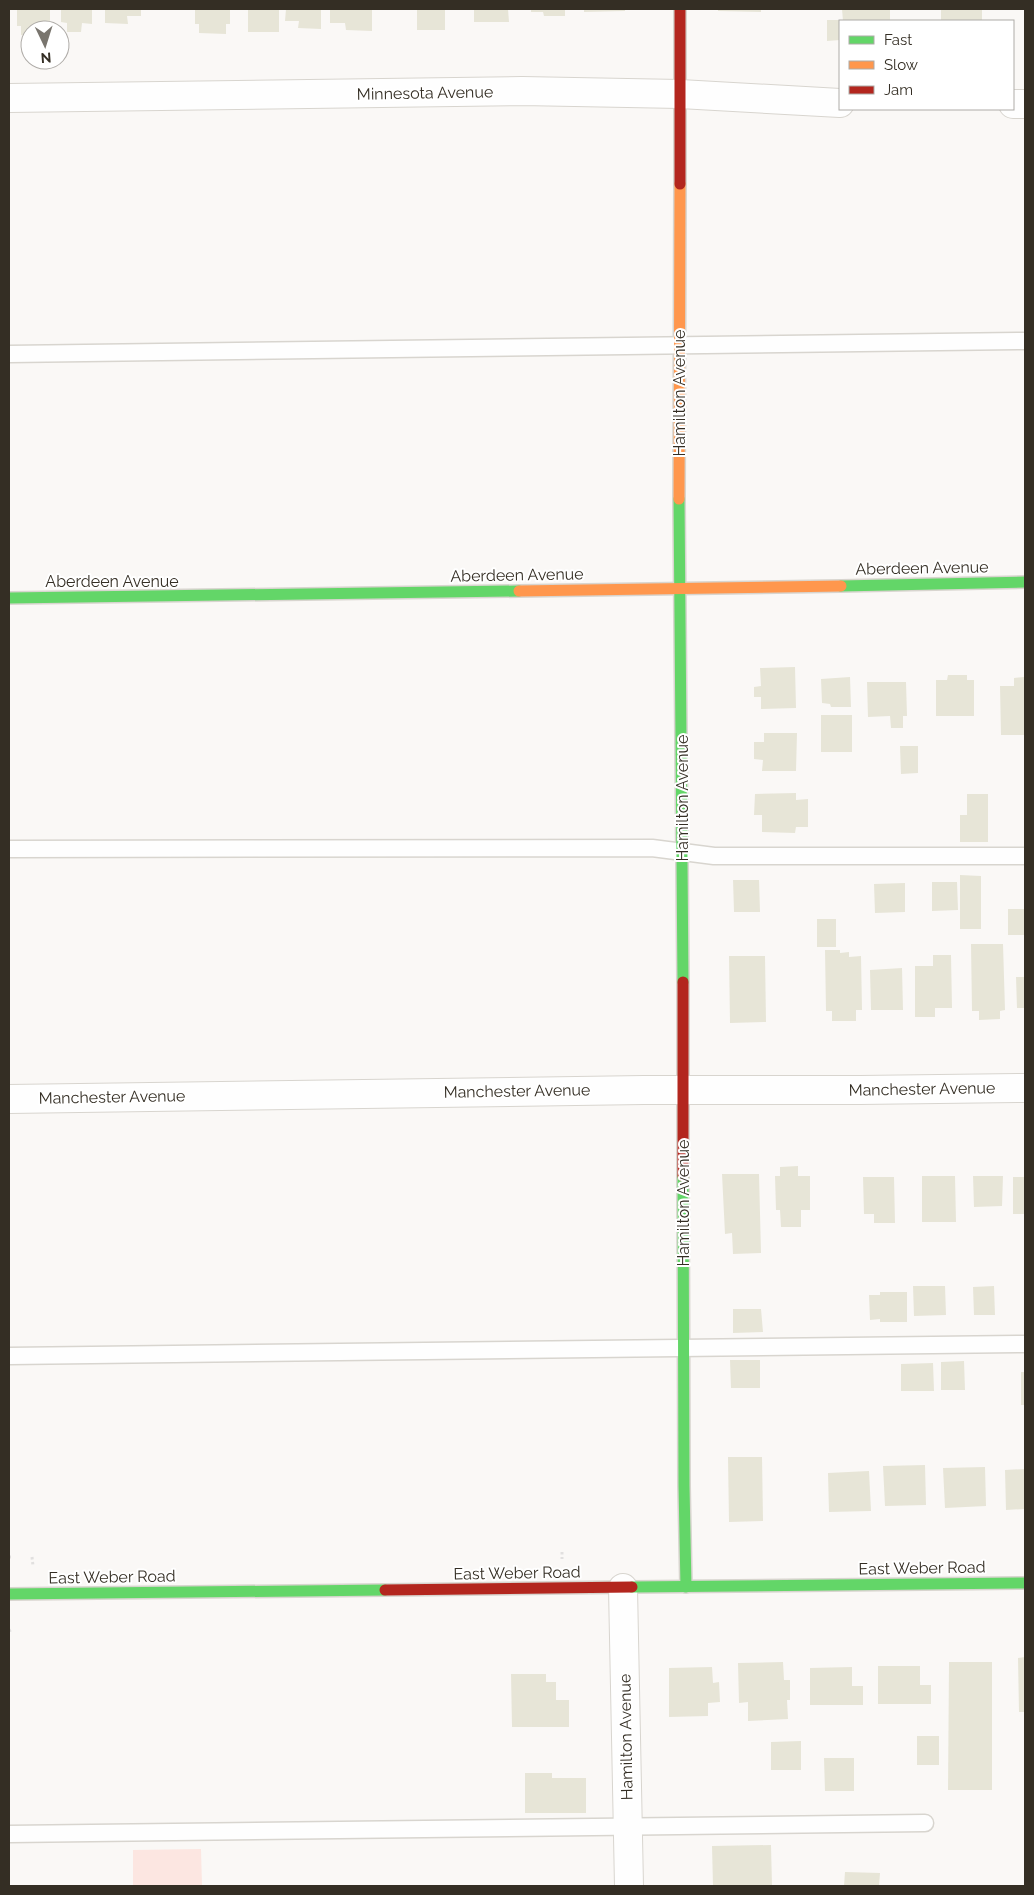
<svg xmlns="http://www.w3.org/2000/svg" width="1034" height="1895" font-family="Raleway,sans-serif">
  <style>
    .green { fill: #fce6e1 }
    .building { fill: #e7e5d7 }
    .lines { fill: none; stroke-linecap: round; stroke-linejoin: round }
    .lane-casing { stroke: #d8d5cf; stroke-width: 19 }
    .street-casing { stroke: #d8d5cf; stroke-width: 30 }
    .fast-casing { stroke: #d8d5cf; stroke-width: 14 }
    .slow-casing { stroke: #d8d5cf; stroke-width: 14 }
    .jam-casing { stroke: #d8d5cf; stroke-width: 14 }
    .path { stroke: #e1e0df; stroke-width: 3; stroke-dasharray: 2.5 2.5; stroke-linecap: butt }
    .lane { stroke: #fefefe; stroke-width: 16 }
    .street { stroke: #fefefe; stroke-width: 28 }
    .fast { stroke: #63d668; stroke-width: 11 }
    .slow { stroke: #ff974d; stroke-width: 11 }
    .jam { stroke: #b3261e; stroke-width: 11 }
    .labels { text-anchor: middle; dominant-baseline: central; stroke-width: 4; stroke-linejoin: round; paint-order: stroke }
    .street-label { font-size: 16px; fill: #342e24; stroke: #fff }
  </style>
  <rect width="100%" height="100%" fill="#faf8f6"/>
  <polygon class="green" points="201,1849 202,1886 133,1886 133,1850"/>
  <g class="building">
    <polygon points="17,9 50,9 50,26 46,26 46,30 30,30 30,36 21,35 21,26 17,26"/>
    <polygon points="61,9 92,9 92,24 82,23 81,32 67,32 67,23 61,22"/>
    <polygon points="105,9 141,9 141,16 127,16 128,24 105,23"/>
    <polygon points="195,9 230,9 230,24 226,24 226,34 199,33 199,24 195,24"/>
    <rect x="248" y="9" width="31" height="23"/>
    <polygon points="286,9 321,9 321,29 298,28 299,21 285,21"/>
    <polygon points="330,9 372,9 372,31 346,30 345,23 330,23"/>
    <rect x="417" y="9" width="28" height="21"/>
    <polygon points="474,9 508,9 509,22 474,22"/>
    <polygon points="531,9 565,9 565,16 544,16 543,12 531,12"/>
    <polygon points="584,9 625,9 625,11 584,12"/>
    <polygon points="718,9 761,9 761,12 718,11"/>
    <polygon points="842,9 890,9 890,21 843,21"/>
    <rect x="941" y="9" width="41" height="12"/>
    <polygon points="827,20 840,20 840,40 827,41"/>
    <polygon points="795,667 796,708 761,709 761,697 754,697 754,687 761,686 760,668"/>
    <polygon points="948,675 967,675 967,680 974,680 974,716 936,716 936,680 947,680"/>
    <polygon points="850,677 851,707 831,707 830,704 822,703 821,679"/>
    <polygon points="1024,677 1025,735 1001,735 1000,686 1014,686 1014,678"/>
    <polygon points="867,682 906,682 907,716 903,716 903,728 891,728 890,716 868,717"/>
    <rect x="821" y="715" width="31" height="37"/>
    <polygon points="764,733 797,733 796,771 762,771 763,760 754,759 754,742 764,742"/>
    <polygon points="900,746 918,746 918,773 901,774"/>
    <polygon points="796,793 796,800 808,799 808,827 796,827 795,833 762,832 762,815 754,815 755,794"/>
    <polygon points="967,794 988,794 988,842 960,842 960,815 967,815"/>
    <polygon points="960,875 981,876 981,929 960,929"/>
    <polygon points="733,880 759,880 760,912 734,912"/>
    <polygon points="932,882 957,882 958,910 932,911"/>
    <polygon points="905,883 905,912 875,913 874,884"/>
    <polygon points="1008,909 1024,909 1025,935 1008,935"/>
    <rect x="817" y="919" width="19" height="28"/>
    <polygon points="971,944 1003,944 1005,1010 1000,1011 1000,1019 979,1020 979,1011 972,1011"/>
    <polygon points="825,950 840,950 840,953 849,952 849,957 861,956 862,1010 856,1010 856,1021 832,1021 832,1011 826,1011"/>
    <polygon points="933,955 951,955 952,1008 935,1008 935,1017 915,1017 915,966 933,966"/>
    <polygon points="729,956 765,956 766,1022 730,1023"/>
    <polygon points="902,968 903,1010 871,1010 870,970"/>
    <polygon points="1016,977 1025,977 1025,1008 1017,1008"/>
    <polygon points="798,1166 798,1176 810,1176 810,1210 801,1210 801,1227 781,1227 780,1210 776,1210 775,1176 780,1176 780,1167"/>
    <polygon points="722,1174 759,1174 761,1253 733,1254 732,1233 725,1234"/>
    <polygon points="922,1176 955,1176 956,1222 922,1222"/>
    <polygon points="973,1176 1003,1176 1002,1206 974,1207"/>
    <polygon points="863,1177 894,1177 895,1223 874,1223 874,1214 864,1214"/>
    <rect x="1013" y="1177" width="12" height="37"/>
    <polygon points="913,1286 945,1286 946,1315 914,1316"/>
    <polygon points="994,1286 995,1315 974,1315 973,1287"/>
    <polygon points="880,1292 907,1292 907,1322 880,1322 880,1319 870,1320 869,1295 880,1295"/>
    <polygon points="733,1309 761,1309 763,1332 733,1333"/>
    <polygon points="730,1360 760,1360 760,1388 731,1388"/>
    <polygon points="964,1361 965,1390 941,1390 941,1362"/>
    <polygon points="933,1363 934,1391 901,1391 901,1364"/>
    <rect x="1021" y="1372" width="4" height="33"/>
    <polygon points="728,1457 762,1457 763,1521 729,1522"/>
    <polygon points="925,1465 926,1505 885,1506 883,1466"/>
    <polygon points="985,1467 986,1506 945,1508 943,1468"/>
    <polygon points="1025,1469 1025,1509 1006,1510 1005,1470"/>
    <polygon points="869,1471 871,1511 829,1512 828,1473"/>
    <polygon points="1025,1657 1025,1712 1019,1712 1018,1658"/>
    <polygon points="783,1662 784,1680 790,1680 790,1700 787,1700 788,1719 748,1721 748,1702 739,1703 738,1663"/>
    <polygon points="949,1662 992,1662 992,1790 948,1790"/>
    <polygon points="878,1666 920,1666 920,1685 931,1685 931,1704 878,1704"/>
    <polygon points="712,1667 713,1683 719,1682 720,1702 708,1703 708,1716 669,1717 669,1668"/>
    <polygon points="852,1667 852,1686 863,1686 863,1705 810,1705 810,1668"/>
    <polygon points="511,1674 546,1674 546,1682 556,1682 556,1700 569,1700 569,1727 512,1727"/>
    <rect x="917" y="1736" width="22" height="29"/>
    <polygon points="801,1741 801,1770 771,1770 771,1742"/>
    <polygon points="824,1758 854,1758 854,1791 825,1791"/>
    <polygon points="525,1773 552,1773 552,1778 586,1778 586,1813 525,1813"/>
    <polygon points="771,1845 772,1886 713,1886 712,1846"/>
    <polygon points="845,1872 880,1873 879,1886 844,1886"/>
  </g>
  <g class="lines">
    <defs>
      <g id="lane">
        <polyline points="9,354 1025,341"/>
        <polyline points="9,849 652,848 714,856 1025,856"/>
        <polyline points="9,1356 1025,1344"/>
        <polyline points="9,1834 925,1823"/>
      </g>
      <g id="street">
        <polyline points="9,98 522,91 680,94 840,103"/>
        <polyline points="1013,104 1025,104"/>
        <polyline points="9,1099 644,1090 860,1090 1025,1088"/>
        <polyline points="623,1588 629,1886"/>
      </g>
      <g id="fast">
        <polyline points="679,499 683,982"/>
        <polyline points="841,586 1025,582"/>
        <polyline points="9,598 519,591"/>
        <polyline points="683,1176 684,1486 686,1587"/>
        <polyline points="632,1587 1025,1583"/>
        <polyline points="9,1594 385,1590"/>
      </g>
      <g id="slow">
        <polyline points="679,499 680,184"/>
        <polyline points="519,591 841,586"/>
      </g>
      <g id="jam">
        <polyline points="680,184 680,9"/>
        <polyline points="683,982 683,1176"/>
        <polyline points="385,1590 632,1587"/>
      </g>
    </defs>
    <use href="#lane" class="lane-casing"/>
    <use href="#street" class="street-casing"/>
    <use href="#fast" class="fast-casing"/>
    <use href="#slow" class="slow-casing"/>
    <use href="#jam" class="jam-casing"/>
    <g class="path">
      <polyline points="562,1552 562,1559"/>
      <polyline points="9,1557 11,1557"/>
      <polyline points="32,1557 33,1566"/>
      <polyline points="9,1631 11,1630"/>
    </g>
    <use href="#lane" class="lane"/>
    <use href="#street" class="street"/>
    <use href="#fast" class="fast"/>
    <use href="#slow" class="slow"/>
    <use href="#jam" class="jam"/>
  </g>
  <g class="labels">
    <g class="street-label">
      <text transform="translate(425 93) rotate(-1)">Minnesota Avenue</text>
      <text transform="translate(679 393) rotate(-90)">Hamilton Avenue</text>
      <text transform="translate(922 568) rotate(-1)">Aberdeen Avenue</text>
      <text transform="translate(517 575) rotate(-1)">Aberdeen Avenue</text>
      <text x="112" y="581">Aberdeen Avenue</text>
      <text transform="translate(682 798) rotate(-90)">Hamilton Avenue</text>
      <text transform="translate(922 1089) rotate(-1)">Manchester Avenue</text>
      <text transform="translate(517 1091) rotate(-1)">Manchester Avenue</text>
      <text transform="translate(112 1097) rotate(-1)">Manchester Avenue</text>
      <text transform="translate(683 1203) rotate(-90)">Hamilton Avenue</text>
      <text transform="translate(922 1568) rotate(-1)">East Weber Road</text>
      <text transform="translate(517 1573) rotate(-1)">East Weber Road</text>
      <text transform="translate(112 1577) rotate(-1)">East Weber Road</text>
      <text transform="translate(626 1737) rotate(-91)">Hamilton Avenue</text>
    </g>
  </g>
  <rect width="1034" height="1895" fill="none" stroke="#342e24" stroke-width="20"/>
  <rect x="839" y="20" width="175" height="90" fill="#ffffff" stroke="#aeaba7"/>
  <rect x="849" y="36" width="25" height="8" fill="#63d668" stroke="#aeaba7"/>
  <text x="884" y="45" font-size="15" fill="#342e24">Fast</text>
  <rect x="849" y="61" width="25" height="8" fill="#ff974d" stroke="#aeaba7"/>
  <text x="884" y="70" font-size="15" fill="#342e24">Slow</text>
  <rect x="849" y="86" width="25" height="8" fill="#b3261e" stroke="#aeaba7"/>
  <text x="884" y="95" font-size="15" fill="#342e24">Jam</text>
  <g transform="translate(45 45) rotate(176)"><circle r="24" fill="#ffffff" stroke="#aeaba7"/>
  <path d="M0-4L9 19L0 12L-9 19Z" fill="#79756e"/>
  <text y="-8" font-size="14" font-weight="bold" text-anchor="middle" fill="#342e24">N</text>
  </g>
</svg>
